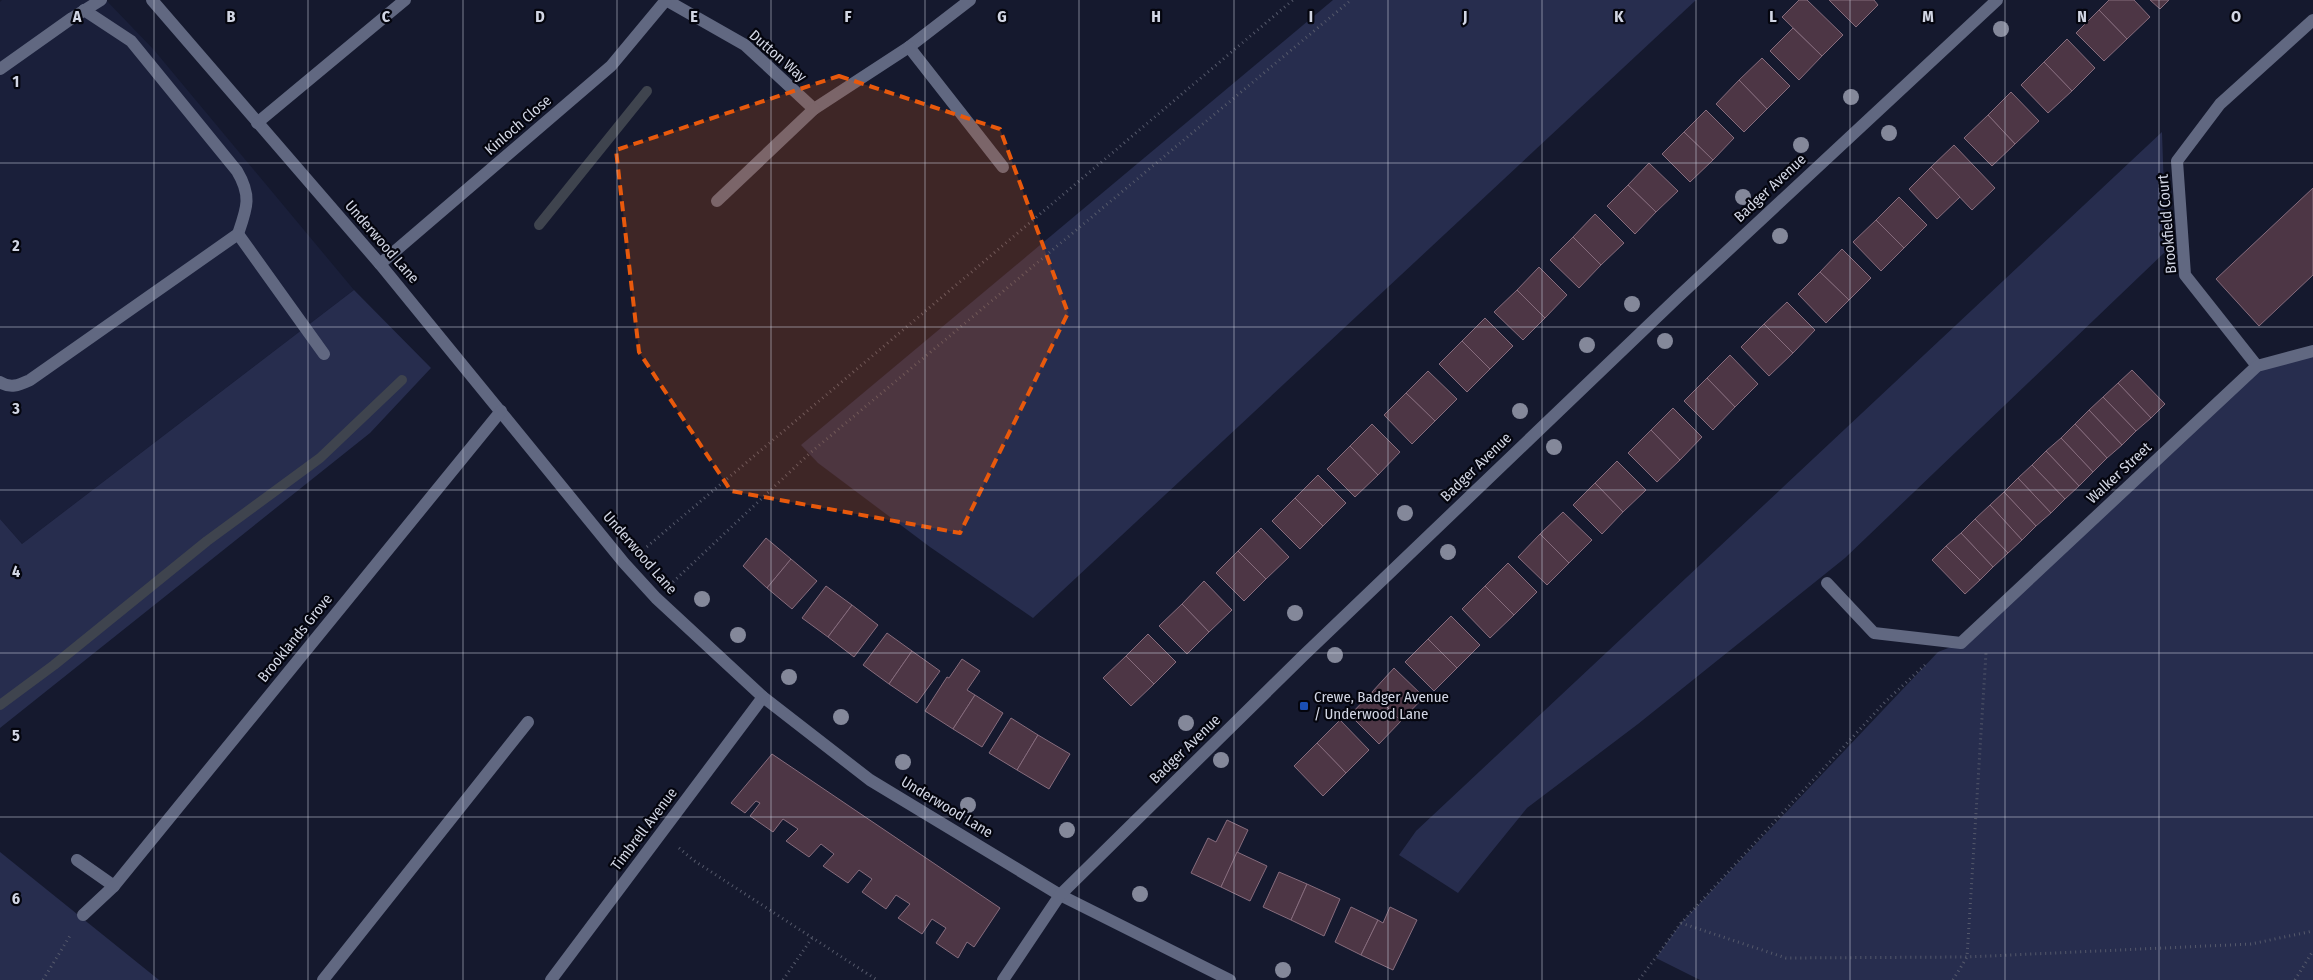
<svg xmlns="http://www.w3.org/2000/svg" width="2313" height="980" font-family="'Fira Sans Condensed',sans-serif">
  <style>
    .built { fill: #1a1f3a }
    .green { fill: #272d4e }
    .lines { fill: none; stroke-linecap: round; stroke-linejoin: round }
    .stream { stroke: #3f444e; stroke-width: 10 }
    .building { fill: #4d3645; stroke: #866c7d }
    .path { stroke: #55596b; stroke-width: 3; stroke-dasharray: 1 4; stroke-linecap: butt }
    .minor { stroke: #616881; stroke-width: 12 }
    .tree { fill: #84889a }
    .marked { fill: #e8590c; fill-opacity: 0.2; stroke: #e8590c; stroke-width: 4; stroke-dasharray: 10 6; stroke-linejoin: round }
    .grid { fill: none; stroke: #d2d6e4; stroke-width: 1; stroke-opacity: 0.55 }
    .transit-dot { fill: #1a4fb4; stroke: #04050e; stroke-width: 2 }
    .labels { text-anchor: middle; dominant-baseline: central; stroke-width: 4.5; stroke-linejoin: round; paint-order: stroke }
    .street-label { font-size: 15px; fill: #d2d6e4; stroke: #04050e }
    .poi-label { font-size: 15px; fill: #d2d6e4; stroke: #04050e; text-anchor: start }
    .grid-label { font-size: 16px; text-anchor: middle; font-weight: bold; fill: #d2d6e4; stroke: #04050e; stroke-width: 4.5; stroke-linejoin: round; paint-order: stroke }
  </style>
  <rect width="100%" height="100%" fill="#15192e"/>
  <polygon class="built" points="2,0 106,0 154,50 354,290 22,544 0,519 0,2"/>
  <g class="green">
    <polygon points="1333,0 1696,0 1033,618 930,547 818,463 801,445"/>
    <polygon points="2162,132 2166,251 1845,558 1638,724 1527,808 1458,893 1399,855 1416,831"/>
    <polygon points="354,290 431,368 370,433 0,728 0,519 22,544"/>
    <polygon points="2313,351 2313,980 1700,980 1656,958 1681,923 1938,652 1961,643 2257,366"/>
    <polygon points="0,852 159,980 0,980"/>
  </g>
  <g class="lines">
    <g class="stream">
      <polyline points="539,225 647,91"/>
      <polyline points="0,705 54,665 207,541 320,458 402,380"/>
    </g>
  </g>
  <g class="building">
    <polygon points="1799,0 1807,0 1843,35 1822,56 1782,17"/>
    <polygon points="1829,0 1874,0 1878,5 1856,27"/>
    <polygon points="2109,0 2134,0 2150,17 2127,39 2099,10"/>
    <polygon points="2150,0 2169,0 2160,9"/>
    <polygon points="2099,10 2127,39 2104,61 2076,33"/>
    <polygon points="1793,28 1822,56 1799,80 1770,51"/>
    <polygon points="2067,39 2095,68 2072,91 2044,62"/>
    <polygon points="1762,58 1790,86 1767,109 1739,80"/>
    <polygon points="2044,62 2072,91 2048,113 2021,85"/>
    <polygon points="1739,80 1767,109 1744,132 1716,104"/>
    <polygon points="2011,92 2039,121 2015,144 1988,115"/>
    <polygon points="1706,110 1734,138 1713,160 1684,132"/>
    <polygon points="1988,115 2015,144 1992,166 1964,138"/>
    <polygon points="1684,132 1713,160 1690,182 1662,154"/>
    <polygon points="1954,145 1995,188 1972,210 1931,167"/>
    <polygon points="1649,163 1678,191 1656,212 1628,185"/>
    <polygon points="1931,167 1960,197 1937,219 1909,189"/>
    <polygon points="1628,185 1656,212 1635,234 1607,206"/>
    <polygon points="2313,188 2313,275 2259,326 2216,279"/>
    <polygon points="1899,197 1927,225 1904,248 1876,220"/>
    <polygon points="1595,214 1624,243 1601,265 1573,237"/>
    <polygon points="1876,220 1904,248 1881,271 1853,242"/>
    <polygon points="1573,237 1601,265 1579,288 1550,260"/>
    <polygon points="1842,249 1871,278 1849,300 1820,272"/>
    <polygon points="1539,267 1567,295 1545,318 1517,290"/>
    <polygon points="1820,272 1849,300 1826,323 1798,294"/>
    <polygon points="1517,290 1545,318 1523,340 1494,312"/>
    <polygon points="1787,302 1815,330 1793,353 1764,324"/>
    <polygon points="1485,318 1513,346 1490,369 1462,341"/>
    <polygon points="1764,324 1793,353 1769,376 1741,347"/>
    <polygon points="1462,341 1490,369 1467,392 1439,364"/>
    <polygon points="1730,355 1758,384 1735,407 1707,378"/>
    <polygon points="2132,370 2165,404 2151,418 2118,383"/>
    <polygon points="1428,371 1457,399 1435,421 1406,393"/>
    <polygon points="1707,378 1735,407 1713,430 1684,401"/>
    <polygon points="2118,383 2151,418 2136,431 2103,397"/>
    <polygon points="1406,393 1435,421 1412,444 1384,415"/>
    <polygon points="2103,397 2136,431 2122,445 2089,410"/>
    <polygon points="1673,408 1702,437 1680,460 1651,430"/>
    <polygon points="2089,410 2122,445 2107,458 2075,424"/>
    <polygon points="1372,424 1400,452 1378,475 1350,446"/>
    <polygon points="2075,424 2107,458 2093,472 2061,438"/>
    <polygon points="1651,430 1680,460 1657,482 1628,453"/>
    <polygon points="2061,438 2093,472 2079,486 2046,451"/>
    <polygon points="1350,446 1378,475 1355,497 1327,469"/>
    <polygon points="2046,451 2079,486 2065,499 2032,465"/>
    <polygon points="1617,461 1646,490 1623,512 1595,483"/>
    <polygon points="2032,465 2065,499 2051,513 2018,478"/>
    <polygon points="1318,475 1346,503 1323,526 1295,498"/>
    <polygon points="2018,478 2051,513 2036,526 2004,492"/>
    <polygon points="1595,483 1623,512 1602,534 1573,505"/>
    <polygon points="2004,492 2036,526 2022,540 1990,505"/>
    <polygon points="1295,498 1323,526 1300,549 1272,521"/>
    <polygon points="1990,505 2022,540 2008,553 1975,519"/>
    <polygon points="1563,512 1592,540 1569,563 1540,534"/>
    <polygon points="1975,519 2008,553 1993,567 1961,533"/>
    <polygon points="1261,528 1289,557 1266,579 1238,551"/>
    <polygon points="1961,533 1993,567 1980,580 1946,546"/>
    <polygon points="1540,534 1569,563 1547,585 1518,557"/>
    <polygon points="766,538 791,559 767,588 743,566"/>
    <polygon points="1946,546 1980,580 1965,594 1932,560"/>
    <polygon points="1238,551 1266,579 1244,601 1216,573"/>
    <polygon points="791,559 817,581 792,609 767,588"/>
    <polygon points="1508,563 1537,592 1514,615 1485,586"/>
    <polygon points="1204,581 1232,610 1209,632 1182,604"/>
    <polygon points="826,586 852,605 828,637 802,618"/>
    <polygon points="1485,586 1514,615 1490,638 1462,609"/>
    <polygon points="1182,604 1209,632 1187,654 1159,626"/>
    <polygon points="852,605 878,625 854,657 828,637"/>
    <polygon points="1451,616 1480,645 1457,668 1428,639"/>
    <polygon points="887,633 912,651 889,684 863,665"/>
    <polygon points="1148,634 1176,662 1154,684 1126,656"/>
    <polygon points="1428,639 1457,668 1434,691 1405,662"/>
    <polygon points="912,651 940,671 917,703 889,684"/>
    <polygon points="1126,656 1154,684 1131,706 1103,678"/>
    <polygon points="962,659 980,671 967,690 975,695 953,729 925,711 947,677 949,678"/>
    <polygon points="1394,668 1424,697 1401,721 1372,692"/>
    <polygon points="1372,692 1401,721 1379,744 1350,715"/>
    <polygon points="975,695 1003,713 982,747 953,729"/>
    <polygon points="1011,718 1038,735 1017,770 989,753"/>
    <polygon points="1340,720 1369,750 1346,773 1317,743"/>
    <polygon points="1038,735 1070,754 1049,789 1017,770"/>
    <polygon points="1317,743 1346,773 1323,796 1294,766"/>
    <polygon points="772,754 1000,908 974,947 967,942 958,958 936,943 946,928 932,919 922,934 898,918 910,904 896,895 886,909 862,892 872,879 859,870 848,883 823,866 834,854 821,844 809,857 786,841 798,829 783,819 773,832 750,816 760,803 756,801 745,813 731,803"/>
    <polygon points="1227,820 1248,830 1221,887 1191,873 1208,838 1216,842"/>
    <polygon points="1237,852 1267,866 1250,901 1221,887"/>
    <polygon points="1279,872 1307,884 1291,920 1263,907"/>
    <polygon points="1307,884 1340,899 1324,936 1291,920"/>
    <polygon points="1351,907 1378,920 1361,955 1335,942"/>
    <polygon points="1390,907 1417,920 1393,970 1361,955 1378,920 1383,923"/>
  </g>
  <g class="lines">
    <g class="path">
      <polyline points="643,550 1293,0"/>
      <polyline points="673,582 810,453 1351,0"/>
      <polyline points="679,848 693,860 877,980"/>
      <polyline points="1681,923 1786,958 1967,957 2251,944 2313,931"/>
      <polyline points="43,980 71,934"/>
      <polyline points="783,980 812,938"/>
      <polyline points="1639,980 1681,923 1885,702 1926,664"/>
      <polyline points="1953,980 1967,957 1986,653"/>
      <polyline points="2295,980 2313,951"/>
    </g>
    <g class="minor">
      <polyline points="152,0 380,264 624,563 656,598 763,697 870,780 1060,895 1230,980"/>
      <polyline points="666,0 745,45 814,109 909,47 970,0"/>
      <path d="M84,10L131,41L237,171C252,196 247,208 238,234"/>
      <polyline points="909,47 1003,167"/>
      <polyline points="0,69 72,18 101,0"/>
      <polyline points="257,123 405,0"/>
      <polyline points="717,201 814,109"/>
      <polyline points="380,264 611,66 666,0"/>
      <polyline points="2257,366 2185,275 2177,161 2220,104 2313,20"/>
      <path d="M0,382C11,389 19,385 30,380L238,234L324,354"/>
      <polyline points="1827,583 1874,633 1961,643 2257,366 2313,351"/>
      <polyline points="77,860 114,886"/>
      <polyline points="83,915 114,886 501,411"/>
      <polyline points="323,980 528,722"/>
      <polyline points="551,980 763,697"/>
      <polyline points="1003,980 1060,895 1304,655 1678,297 1997,0"/>
    </g>
  </g>
  <g class="tree">
    <circle cx="2001" cy="29" r="8"/>
    <circle cx="1851" cy="97" r="8"/>
    <circle cx="1889" cy="133" r="8"/>
    <circle cx="1801" cy="145" r="8"/>
    <circle cx="1743" cy="197" r="8"/>
    <circle cx="1780" cy="236" r="8"/>
    <circle cx="1632" cy="304" r="8"/>
    <circle cx="1665" cy="341" r="8"/>
    <circle cx="1587" cy="345" r="8"/>
    <circle cx="1520" cy="411" r="8"/>
    <circle cx="1554" cy="447" r="8"/>
    <circle cx="1405" cy="513" r="8"/>
    <circle cx="1448" cy="552" r="8"/>
    <circle cx="702" cy="599" r="8"/>
    <circle cx="1295" cy="613" r="8"/>
    <circle cx="738" cy="635" r="8"/>
    <circle cx="1335" cy="655" r="8"/>
    <circle cx="789" cy="677" r="8"/>
    <circle cx="841" cy="717" r="8"/>
    <circle cx="1186" cy="723" r="8"/>
    <circle cx="1221" cy="760" r="8"/>
    <circle cx="903" cy="762" r="8"/>
    <circle cx="968" cy="805" r="8"/>
    <circle cx="1067" cy="830" r="8"/>
    <circle cx="1140" cy="894" r="8"/>
    <circle cx="1283" cy="970" r="8"/>
  </g>
  <path class="marked" d="M839,76L1000,129L1068,313L960,533L731,491L639,352L616,150Z"/>
  <path class="grid" d="M154,0V980M308,0V980M463,0V980M617,0V980M771,0V980M925,0V980M1079,0V980M1234,0V980M1388,0V980M1542,0V980M1696,0V980M1850,0V980M2005,0V980M2159,0V980M0,163H2313M0,327H2313M0,490H2313M0,653H2313M0,817H2313"/>
  <rect class="transit-dot" x="1299" y="701" width="10" height="10" rx="2.5"/>
  <g class="labels">
    <g class="street-label">
      <text transform="translate(778 56) rotate(41)">Dutton Way</text>
      <text transform="translate(518 125) rotate(-41)">Kinloch Close</text>
      <text transform="translate(1770 188) rotate(-43)">Badger Avenue</text>
      <text transform="translate(2167 224) rotate(-95)">Brookfield Court</text>
      <text transform="translate(382 242) rotate(49)">Underwood Lane</text>
      <text transform="translate(1476 467) rotate(-44)">Badger Avenue</text>
      <text transform="translate(2119 473) rotate(-43)">Walker Street</text>
      <text transform="translate(640 553) rotate(49)">Underwood Lane</text>
      <text transform="translate(295 638) rotate(-51)">Brooklands Grove</text>
      <text transform="translate(1185 749) rotate(-44)">Badger Avenue</text>
      <text transform="translate(947 807) rotate(31)">Underwood Lane</text>
      <text transform="translate(644 829) rotate(-53)">Timbrell Avenue</text>
    </g>
    <g class="poi-label">
      <text x="1314" y="697">Crewe, Badger Avenue<tspan x="1314" dy="17">/ Underwood Lane</tspan></text>
    </g>
  </g>
  <g class="grid-label">
    <text x="77" y="22">A</text>
    <text x="231" y="22">B</text>
    <text x="386" y="22">C</text>
    <text x="540" y="22">D</text>
    <text x="694" y="22">E</text>
    <text x="848" y="22">F</text>
    <text x="1002" y="22">G</text>
    <text x="1156" y="22">H</text>
    <text x="1311" y="22">I</text>
    <text x="1465" y="22">J</text>
    <text x="1619" y="22">K</text>
    <text x="1773" y="22">L</text>
    <text x="1928" y="22">M</text>
    <text x="2082" y="22">N</text>
    <text x="2236" y="22">O</text>
    <text x="16" y="87">1</text>
    <text x="16" y="251">2</text>
    <text x="16" y="414">3</text>
    <text x="16" y="577">4</text>
    <text x="16" y="741">5</text>
    <text x="16" y="904">6</text>
  </g>
</svg>
